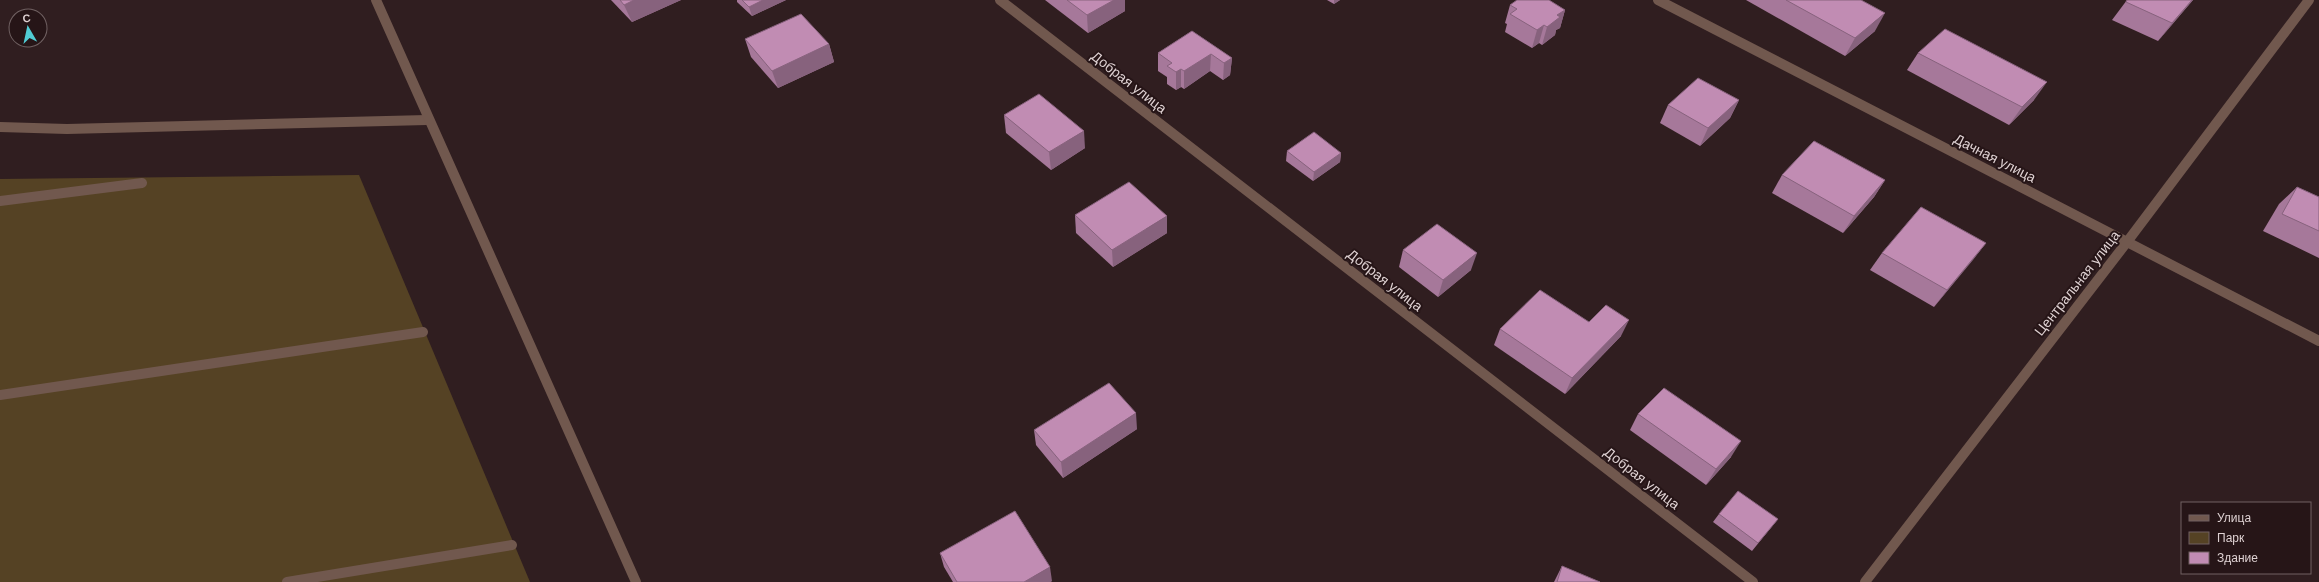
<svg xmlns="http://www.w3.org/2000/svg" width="2319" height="582" font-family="Helvetica,sans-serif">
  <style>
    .green { fill: #554224 }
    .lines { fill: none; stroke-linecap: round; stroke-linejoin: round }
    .service { stroke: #71584e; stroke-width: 10 }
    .minor { stroke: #71584e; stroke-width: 10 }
    .wall { fill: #a6789a }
    .shaded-wall { fill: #87627d }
    .building { fill: #c18cb3; stroke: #87627d }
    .labels { text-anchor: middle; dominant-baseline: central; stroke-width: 4; stroke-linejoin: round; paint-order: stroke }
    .street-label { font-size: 14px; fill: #dfd2d3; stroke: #261517 }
  </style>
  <rect width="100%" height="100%" fill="#301e20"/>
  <polygon class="green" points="359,175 530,582 0,582 0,179"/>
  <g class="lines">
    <g class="service">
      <polyline points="0,127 67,129 427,120"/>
      <polyline points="0,201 142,183"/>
      <polyline points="0,395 423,332"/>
      <polyline points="287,582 512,545"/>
    </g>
    <g class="minor">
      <polyline points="376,0 636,582"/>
      <polyline points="1000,0 1753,582"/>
      <polyline points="1658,0 2319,341"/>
      <polyline points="1865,582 2127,242 2309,0"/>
    </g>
  </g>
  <g class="wall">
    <polygon points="611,0 681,0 632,22"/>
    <polygon points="737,0 786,0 752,16 737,2"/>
    <polygon points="1045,0 1125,0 1125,11 1088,33"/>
    <polygon points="1327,0 1340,0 1334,4"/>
    <polygon points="1746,0 1861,0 1875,31 1845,56"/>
    <polygon points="2127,0 2193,0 2158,41 2112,20"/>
    <polygon points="1510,5 1565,10 1560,28 1556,30 1555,35 1542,45 1539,43 1532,48 1505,32 1507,24 1505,23"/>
    <polygon points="1192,31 1232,58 1230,75 1223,80 1210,71 1184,89 1181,87 1176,90 1167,84 1167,77 1158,71 1158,53"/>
    <polygon points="745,39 829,44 834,62 778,88 751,57"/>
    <polygon points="1918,53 2034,100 2009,125 1907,70"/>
    <polygon points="1739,100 1730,118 1700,146 1660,123 1668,105"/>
    <polygon points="1004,115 1085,148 1051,170 1006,133"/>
    <polygon points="1287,151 1341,153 1340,162 1313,181 1286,161"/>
    <polygon points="1782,175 1885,180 1874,197 1843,233 1772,193"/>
    <polygon points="2297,187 2319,197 2319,258 2263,231 2279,204"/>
    <polygon points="1075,215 1167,233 1113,267 1076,233"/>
    <polygon points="1986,243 1934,307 1870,270 1882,253"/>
    <polygon points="1403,250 1471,270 1438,297 1399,267"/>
    <polygon points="1589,322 1621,336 1565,394 1494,345 1500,329"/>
    <polygon points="1638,414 1731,457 1706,485 1630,430"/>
    <polygon points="1137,429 1063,478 1036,445 1034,430"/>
    <polygon points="1719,514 1778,519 1752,551 1713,522"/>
    <polygon points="940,553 1052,581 1050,582 953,582 944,567"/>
    <polygon points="1562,566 1600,582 1554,582"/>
  </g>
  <g class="shaded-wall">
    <polygon points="634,0 681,0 632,22 624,5"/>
    <polygon points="763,0 786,0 752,16 749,7"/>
    <polygon points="1114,0 1125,0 1125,11 1088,33 1087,15"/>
    <polygon points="1334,0 1340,0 1334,4"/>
    <polygon points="2192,0 2193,0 2158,41 2172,23"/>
    <polygon points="1565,10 1560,28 1556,30 1555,35 1542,45 1547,27 1557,15"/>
    <polygon points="1885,13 1875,31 1845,56 1855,38"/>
    <polygon points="1544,25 1539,43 1532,48 1537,30"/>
    <polygon points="829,44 834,62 778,88 772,71"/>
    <polygon points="1211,54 1210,71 1184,89 1184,71"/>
    <polygon points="1232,58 1230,75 1223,80 1224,63"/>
    <polygon points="1181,69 1181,87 1176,90 1176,72"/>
    <polygon points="2047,82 2034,100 2009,125 2022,107"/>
    <polygon points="1739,100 1730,118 1700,146 1708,128"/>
    <polygon points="1084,131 1085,148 1051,170 1049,152"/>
    <polygon points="1341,153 1340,162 1313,181 1314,172"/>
    <polygon points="1885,180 1874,197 1843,233 1854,216"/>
    <polygon points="1167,216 1167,233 1113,267 1112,250"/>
    <polygon points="1986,243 1973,260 1934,307 1947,290"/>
    <polygon points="1477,253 1471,270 1438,297 1443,280"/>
    <polygon points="1629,320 1621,336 1565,394 1572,378"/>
    <polygon points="1136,413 1137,429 1063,478 1061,462"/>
    <polygon points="1741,441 1731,457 1706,485 1716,469"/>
    <polygon points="1050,567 1052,581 1050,582 1024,582"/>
  </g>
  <g class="building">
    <polygon points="620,0 634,0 624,5"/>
    <polygon points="742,0 763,0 749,7"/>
    <polygon points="1067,0 1114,0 1087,15"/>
    <polygon points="1517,0 1549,0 1565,10 1557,15 1560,17 1547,27 1544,25 1537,30 1510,14 1517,9 1510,5"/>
    <polygon points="1786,0 1861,0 1885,13 1855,38"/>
    <polygon points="2127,0 2192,0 2172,23 2126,2"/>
    <polygon points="801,14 829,44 772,71 745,39"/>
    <polygon points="1945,29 2047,82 2022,107 1918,53"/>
    <polygon points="1192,31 1232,58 1224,63 1211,54 1184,71 1181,69 1176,72 1167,66 1172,63 1158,53"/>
    <polygon points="1698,78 1739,100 1708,128 1668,105"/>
    <polygon points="1039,94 1084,131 1049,152 1004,115"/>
    <polygon points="1314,132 1341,153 1314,172 1287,151"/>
    <polygon points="1814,141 1885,180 1854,216 1782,175"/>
    <polygon points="1129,182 1167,216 1112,250 1075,215"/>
    <polygon points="2297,187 2319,197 2319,231 2282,214"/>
    <polygon points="1921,207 1986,243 1947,290 1882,253"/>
    <polygon points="1437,224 1477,253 1443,280 1403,250"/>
    <polygon points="1540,290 1589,322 1606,305 1629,320 1572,378 1500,329"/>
    <polygon points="1109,383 1136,413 1061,462 1034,430"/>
    <polygon points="1664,388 1741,441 1716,469 1638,414"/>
    <polygon points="1738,491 1778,519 1758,543 1719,514"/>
    <polygon points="1015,511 1050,567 1024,582 957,582 940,553"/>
    <polygon points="1562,566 1600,582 1557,582"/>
  </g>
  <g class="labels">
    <g class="street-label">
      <text transform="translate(1129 82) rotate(38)">Добрая улица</text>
      <text transform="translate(1995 158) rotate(27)">Дачная улица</text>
      <text transform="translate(1385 280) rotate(38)">Добрая улица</text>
      <text transform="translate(2077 283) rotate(-52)">Центральная улица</text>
      <text transform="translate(1642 478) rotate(38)">Добрая улица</text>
    </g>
  </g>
  <rect x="2181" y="502" width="130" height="72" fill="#261517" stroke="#706162"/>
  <rect x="2189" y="515" width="20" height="6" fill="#71584e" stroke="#706162"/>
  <text x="2217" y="522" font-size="12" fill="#dfd2d3">Улица</text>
  <rect x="2189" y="532" width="20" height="12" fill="#554224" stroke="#706162"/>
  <text x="2217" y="542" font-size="12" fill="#dfd2d3">Парк</text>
  <rect x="2189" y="552" width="20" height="12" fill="#c18cb3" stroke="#706162"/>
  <text x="2217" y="562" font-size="12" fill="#dfd2d3">Здание</text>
  <g transform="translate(28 28) rotate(351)"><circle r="19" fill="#261517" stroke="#706162"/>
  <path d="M0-3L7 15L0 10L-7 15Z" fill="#51ccd4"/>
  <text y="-6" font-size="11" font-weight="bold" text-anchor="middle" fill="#dfd2d3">С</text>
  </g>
</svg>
